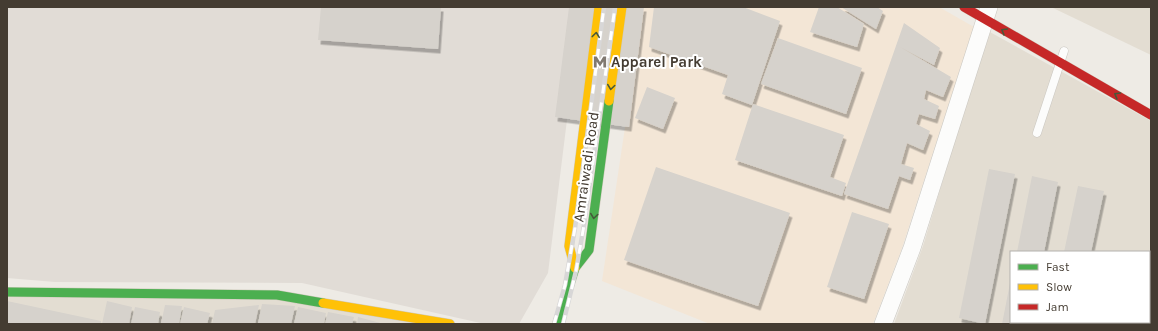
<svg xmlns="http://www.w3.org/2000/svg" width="1158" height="331" font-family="Karla,sans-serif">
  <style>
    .residential { fill: #e3ddd2; fill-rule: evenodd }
    .commercial { fill: #f3e6d6 }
    .industrial { fill: #e1dcd6 }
    .building { fill: #d6d2cc; filter: url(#shadow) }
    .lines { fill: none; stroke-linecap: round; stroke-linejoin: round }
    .lane-casing { stroke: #cac7c1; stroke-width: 9 }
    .street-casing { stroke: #cac7c1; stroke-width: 18 }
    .fast-casing { stroke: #cfcabc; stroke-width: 10 }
    .slow-casing { stroke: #cfcabc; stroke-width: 10 }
    .jam-casing { stroke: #cfcabc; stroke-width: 10 }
    .lane { stroke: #fcfcfb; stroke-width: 8 }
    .street { stroke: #fcfcfb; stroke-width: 17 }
    .fast { stroke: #4caf50; stroke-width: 9 }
    .slow { stroke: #ffc107; stroke-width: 9 }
    .jam { stroke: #c62828; stroke-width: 9 }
    .rail-casing { stroke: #d8d7d7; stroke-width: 4.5 }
    .rail { stroke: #fff; stroke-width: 3; stroke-dasharray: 9; stroke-linecap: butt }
    .oneway { stroke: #46593a }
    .labels { text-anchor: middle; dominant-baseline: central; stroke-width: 4; stroke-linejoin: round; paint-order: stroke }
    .poi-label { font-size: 15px; font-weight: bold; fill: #443c32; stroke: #fff; text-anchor: start }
    .street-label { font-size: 15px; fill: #443c32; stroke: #fff }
  </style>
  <defs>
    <filter id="shadow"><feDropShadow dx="2.5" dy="4.5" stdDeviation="0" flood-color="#0004"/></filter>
  </defs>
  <rect width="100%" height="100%" fill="#eeebe5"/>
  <g class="residential">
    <polygon points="1051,7 1151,7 1151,55"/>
    <path d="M988,31L1151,121V324H894L923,246ZM1011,252H1149V322H1011Z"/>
    <polygon points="7,293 272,296 420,324 7,324"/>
  </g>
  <polygon class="commercial" points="643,7 939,7 974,27 901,251 873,324 710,324 602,281"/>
  <polygon class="industrial" points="7,7 581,7 548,273 519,324 485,324 302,283 55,282 7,278"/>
  <g class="building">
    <polygon points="321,7 441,7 438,49 318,40"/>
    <polygon points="569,7 644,7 629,127 555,117"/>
    <polygon points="654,7 743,7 780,21 752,105 722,94 728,75 649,47"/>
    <polygon points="819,7 837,7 864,24 857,47 810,32"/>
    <polygon points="841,7 877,7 883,11 876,29"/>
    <polygon points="904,23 940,48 934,65 900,47 951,77 943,97 926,90 924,99 939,106 935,119 919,114 916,124 930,131 923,150 907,143 901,164 914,168 910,180 899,176 888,209 844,194"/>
    <polygon points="778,38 862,68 846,114 761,84"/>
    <polygon points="647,87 675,98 663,129 635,118"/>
    <polygon points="753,104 844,135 830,177 846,183 842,196 735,160"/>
    <polygon points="656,167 790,213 758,306 624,260"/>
    <polygon points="989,169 1015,174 985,324 959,318"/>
    <polygon points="1032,176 1058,182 1044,252 1017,252"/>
    <polygon points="1078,186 1104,191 1091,252 1064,252"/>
    <polygon points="852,212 889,224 864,299 827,287"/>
    <polygon points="1010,283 1011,322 1029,322 1029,324 1002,324"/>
    <polygon points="7,301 101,321 101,324 7,324"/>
    <polygon points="107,301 132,307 129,324 102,324"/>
    <polygon points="262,304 295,306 291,324 258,324"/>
    <polygon points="165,305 182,306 179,324 161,324"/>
    <polygon points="259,305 255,324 212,324 215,310"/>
    <polygon points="135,307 160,312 158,324 131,324"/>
    <polygon points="184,307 210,313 207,324 180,324"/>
    <polygon points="298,307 326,313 324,324 294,324"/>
    <polygon points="328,312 354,317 352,324 325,324"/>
    <polygon points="358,317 384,324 357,324"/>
    <rect x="1050" y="322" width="27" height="2"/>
    <polygon points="1089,322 1107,322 1113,323 1089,324"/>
  </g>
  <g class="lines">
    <defs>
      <polyline id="lane" points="1037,133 1064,51"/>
      <polyline id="street" points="883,324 912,248 989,7"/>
      <g id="fast">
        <polyline points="7,292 277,295 323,303"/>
        <polyline points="557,324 575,268 589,250 609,101"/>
      </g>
      <g id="slow">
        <polyline points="609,101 622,7"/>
        <polyline points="575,268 569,246 599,7"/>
        <polyline points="323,303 450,324"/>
      </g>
      <polyline id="jam" points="964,7 1151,115"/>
    </defs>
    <use href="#lane" class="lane-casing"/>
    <use href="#street" class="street-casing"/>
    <use href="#fast" class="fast-casing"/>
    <use href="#slow" class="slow-casing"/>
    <use href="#jam" class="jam-casing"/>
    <use href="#lane" class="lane"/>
    <use href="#street" class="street"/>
    <use href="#fast" class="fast"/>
    <use href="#slow" class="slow"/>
    <use href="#jam" class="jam"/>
    <defs>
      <g id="rail">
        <polyline points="554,324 565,285 575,228 604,7"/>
        <polyline points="563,324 576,271 584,225 615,7"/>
      </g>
    </defs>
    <use href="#rail" class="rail-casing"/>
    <use href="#rail" class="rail"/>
  </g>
  <defs><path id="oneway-chevron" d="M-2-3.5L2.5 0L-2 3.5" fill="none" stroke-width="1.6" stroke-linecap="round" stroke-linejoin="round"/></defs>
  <g class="oneway">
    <use href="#oneway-chevron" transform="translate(1004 31) rotate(-150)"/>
    <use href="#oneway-chevron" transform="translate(596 35) rotate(-83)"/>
    <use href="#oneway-chevron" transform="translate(611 87) rotate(98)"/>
    <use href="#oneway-chevron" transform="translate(1117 95) rotate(-150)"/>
    <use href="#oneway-chevron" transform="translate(594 216) rotate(98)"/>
  </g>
  <defs>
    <symbol id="metro-bare" viewBox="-9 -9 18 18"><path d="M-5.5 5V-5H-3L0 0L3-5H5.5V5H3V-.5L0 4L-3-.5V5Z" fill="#807971" stroke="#fff" stroke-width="2.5" paint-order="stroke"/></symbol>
  </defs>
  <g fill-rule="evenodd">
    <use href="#metro-bare" x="590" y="52" width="20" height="20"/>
  </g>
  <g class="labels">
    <g class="poi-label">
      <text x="611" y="62">Apparel Park</text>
    </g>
    <g class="street-label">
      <text transform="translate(586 167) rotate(-82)">Amraiwadi Road</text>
    </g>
  </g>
  <rect width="1158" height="331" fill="none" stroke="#443c32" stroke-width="16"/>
  <rect x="1010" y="251" width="140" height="72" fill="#ffffff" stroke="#b4b1ad"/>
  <rect x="1018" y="264" width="20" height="6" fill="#4caf50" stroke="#b4b1ad"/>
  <text x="1046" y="271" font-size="12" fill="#443c32">Fast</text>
  <rect x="1018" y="284" width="20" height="6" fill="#ffc107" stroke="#b4b1ad"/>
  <text x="1046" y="291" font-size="12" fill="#443c32">Slow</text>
  <rect x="1018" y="304" width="20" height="6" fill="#c62828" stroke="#b4b1ad"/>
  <text x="1046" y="311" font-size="12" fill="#443c32">Jam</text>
</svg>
